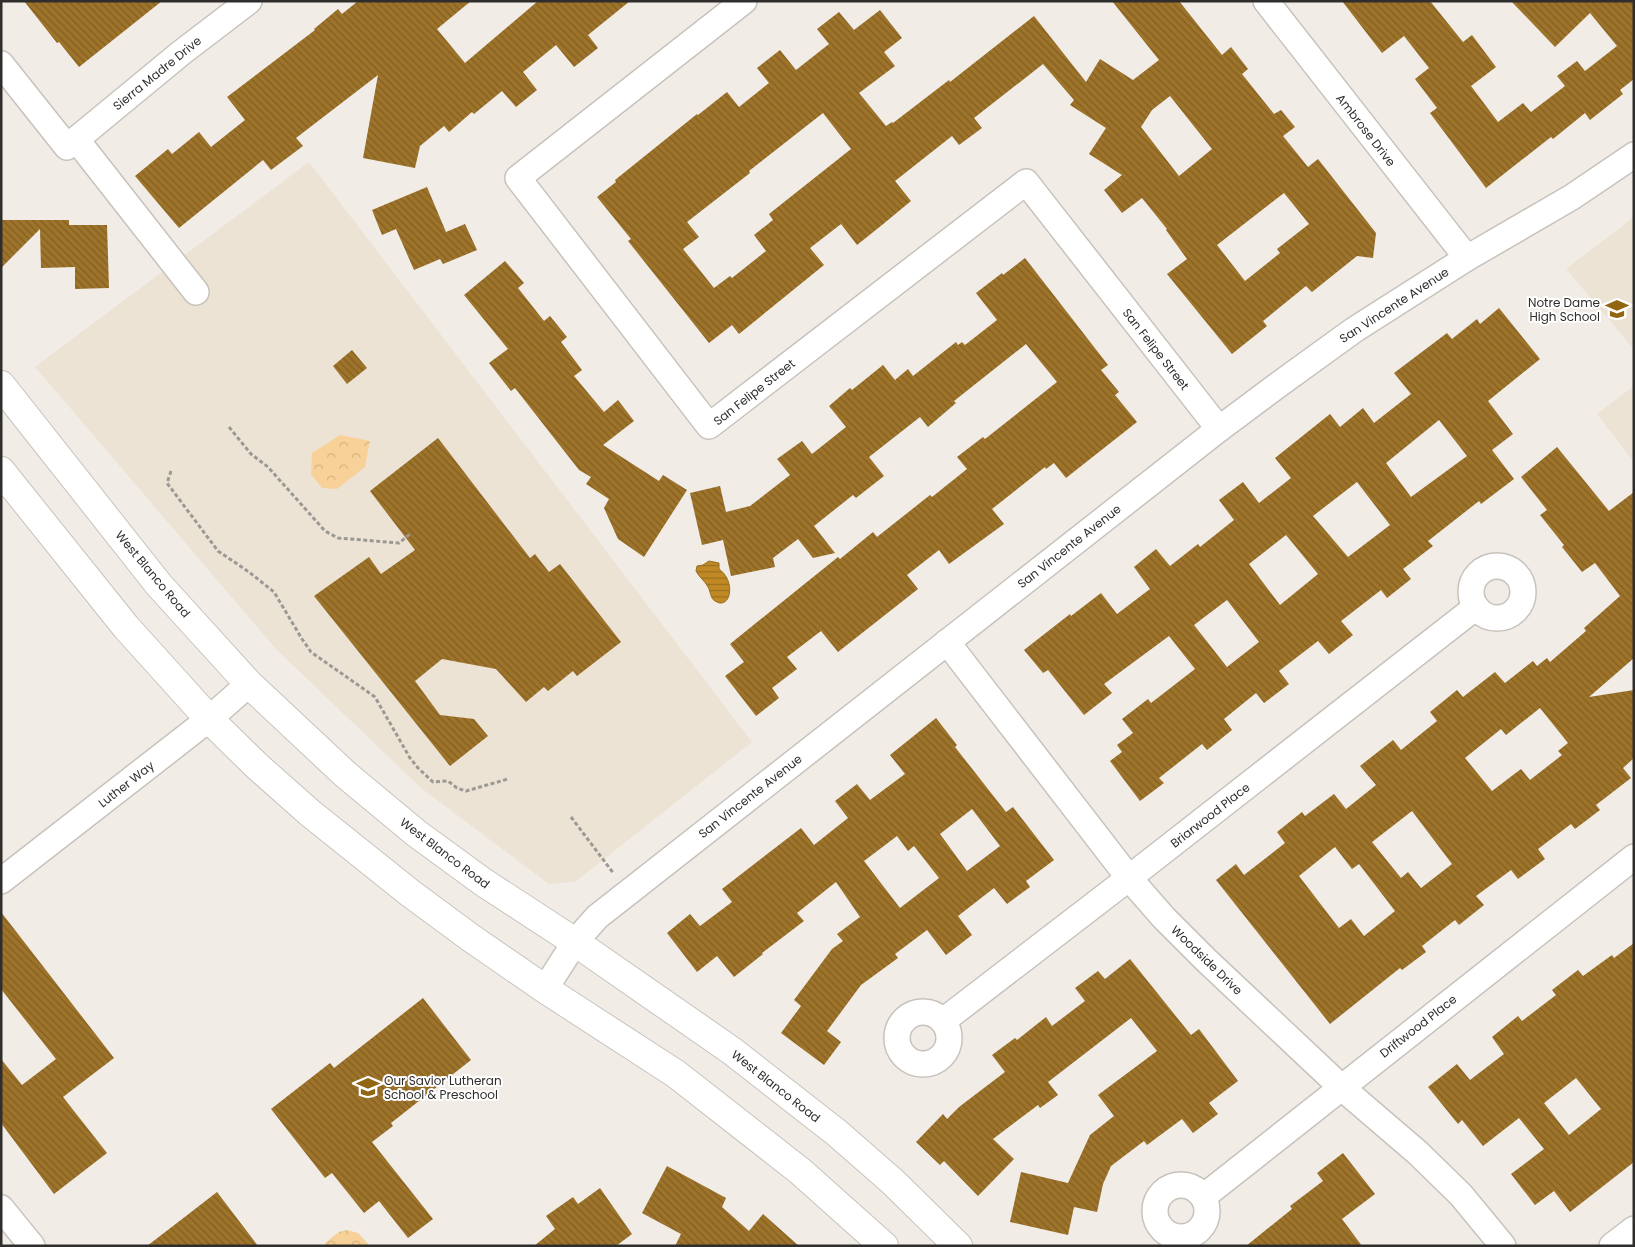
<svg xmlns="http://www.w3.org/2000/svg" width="1635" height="1247" font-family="Poppins,sans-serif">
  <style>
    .built { fill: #ece3d5 }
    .forest { fill: url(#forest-crowns) }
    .water { fill: url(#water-rules); stroke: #956e26 }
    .building { fill: url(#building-back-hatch); fill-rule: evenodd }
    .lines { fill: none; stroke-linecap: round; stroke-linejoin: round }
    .minor-casing { stroke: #c7c3bc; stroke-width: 28 }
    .major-casing { stroke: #c7c3bc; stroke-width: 30 }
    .path { stroke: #9c9894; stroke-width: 3; stroke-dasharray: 4 2.5; stroke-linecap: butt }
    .minor { stroke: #fff; stroke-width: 25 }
    .major { stroke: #fff; stroke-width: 28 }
    .labels { text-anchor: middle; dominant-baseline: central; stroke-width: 4; stroke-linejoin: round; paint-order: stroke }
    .street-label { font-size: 12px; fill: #302e2c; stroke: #fff }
    .poi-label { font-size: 12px; fill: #302e2c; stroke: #fff; text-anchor: end }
  </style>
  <defs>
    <pattern id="forest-crowns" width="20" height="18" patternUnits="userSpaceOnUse" patternTransform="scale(1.25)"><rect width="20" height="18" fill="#f7d198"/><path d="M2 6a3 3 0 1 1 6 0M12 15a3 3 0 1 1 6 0" fill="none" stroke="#d4b483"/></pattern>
    <pattern id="water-rules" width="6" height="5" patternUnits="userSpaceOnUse" patternTransform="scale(1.25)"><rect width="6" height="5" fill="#c08923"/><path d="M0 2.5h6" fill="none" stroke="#9c701f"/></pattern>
    <pattern id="building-back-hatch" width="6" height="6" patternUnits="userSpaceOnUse" patternTransform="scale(1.25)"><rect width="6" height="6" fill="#9e732a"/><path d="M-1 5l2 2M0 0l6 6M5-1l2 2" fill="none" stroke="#815f24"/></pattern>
  </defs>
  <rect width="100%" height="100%" fill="#f1ece6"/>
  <g class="built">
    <polygon points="309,162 752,742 575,882 549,884 421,788 277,650 35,367"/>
    <polygon points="1634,217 1634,349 1566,269"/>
    <polygon points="1634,386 1634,462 1597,414"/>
  </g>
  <g class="forest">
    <polygon points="340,435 370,441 365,467 337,489 322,488 311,474 312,453"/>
    <polygon points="347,1230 358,1233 370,1246 326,1246 325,1243 339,1232"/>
  </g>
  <path class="water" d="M709,561L719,563V569C737,582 730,611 715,601C710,598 711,592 708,587C705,581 699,577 696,571L697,566L703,565Z"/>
  <g class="building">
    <polygon points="24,1 162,1 79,67 59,42 57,43"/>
    <polygon points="358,1 471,1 437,29 465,63 538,1 630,1 588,35 598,48 574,67 556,45 523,72 537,90 516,107 502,91 474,114 472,112 449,132 444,126 420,146 415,168 363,158 378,75 296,138 303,146 271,170 263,160 179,228 135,176 168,149 172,154 199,132 211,147 245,120 227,97 315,30 314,29 338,9 342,14"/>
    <path d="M1112,1H1179L1222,55L1231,47L1248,69L1242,74L1274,114L1281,110L1295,127L1283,136L1308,167L1318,159L1376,233L1373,258L1357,256L1312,292L1306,286L1263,321L1267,326L1232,354L1167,274L1187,259L1166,230L1167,229L1142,198L1122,213L1104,190L1122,175L1089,154L1106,128L1070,105L1074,100L1043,64L974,118L982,128L959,145L952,136L895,181L911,201L882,225L857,245L841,224L810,248L824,265L739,334L732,325L709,343L628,241L631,239L597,197L616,182L615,180L697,114L698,115L727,92L739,107L769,83L757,68L780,50L796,70L829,44L817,29L839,12L854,30L880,10L902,38L884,52L895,66L859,93L886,126L892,122L893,123L949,80L950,82L1034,16L1086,82L1100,59L1133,80L1159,60ZM1170,96L1212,149L1179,176L1141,127L1152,110ZM823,113L851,149L769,214L773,220L754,235L766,251L732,278L730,276L714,288L683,249L699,237L687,222L750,173L749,171ZM1284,193L1309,224L1277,249L1280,253L1245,281L1217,245Z"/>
    <polygon points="1342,1 1430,1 1463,42 1472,35 1496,67 1471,86 1498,122 1523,103 1531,112 1565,86 1557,76 1577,61 1585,71 1617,46 1590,13 1555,47 1511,1 1634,1 1634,79 1620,90 1623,94 1590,120 1585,113 1553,139 1551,137 1486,188 1430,113 1437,108 1415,79 1429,68 1404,36 1382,53"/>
    <polygon points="427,187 446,232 465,224 477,250 443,264 440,259 414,270 396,229 382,235 372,210"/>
    <polygon points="1,220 69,220 69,225 107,225 109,288 75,289 75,267 41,268 40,229 1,268"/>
    <polygon points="1025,258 1108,365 1101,370 1119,392 1115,395 1137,422 1066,478 1054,463 1046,469 1045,467 992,509 1004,524 949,564 939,550 907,575 918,589 838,652 821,631 787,657 797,669 772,688 779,698 756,716 725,676 744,662 730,644 838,557 840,559 873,532 877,537 930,495 932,497 967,469 957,457 983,437 985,439 1057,382 1026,344 954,401 956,403 928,427 920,417 869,457 884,476 856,498 853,495 814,526 835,553 813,558 798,539 773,558 775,567 731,576 723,540 702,545 690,493 720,486 726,512 750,506 790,475 777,459 802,441 812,454 846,427 829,406 850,388 852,390 883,365 895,380 908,369 913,376 956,342 958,345 962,342 965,345 997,320 976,293 1002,273 1003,275"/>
    <polygon points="505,261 524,283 518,288 544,321 550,316 567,337 561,342 582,370 574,376 604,412 618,400 634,421 603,445 659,481 663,475 687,490 644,557 618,539 604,508 609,499 586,484 591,477 579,470 515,388 511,391 489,363 508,349 464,295"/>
    <path d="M1499,308L1540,359L1488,401L1513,434L1492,450L1514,479L1481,504L1479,501L1428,541L1433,546L1403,569L1411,579L1387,598L1381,590L1341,621L1353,635L1329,654L1318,641L1279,671L1289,684L1264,703L1256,693L1224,719L1232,730L1207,750L1202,744L1159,778L1164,783L1140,801L1110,761L1122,752L1117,745L1133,733L1122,719L1148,699L1151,703L1195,669L1169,636L1104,684L1112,693L1084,715L1048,670L1043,673L1024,650L1070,614L1071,616L1101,593L1117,614L1150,589L1134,567L1156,549L1170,566L1198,544L1200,547L1234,520L1219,500L1243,482L1259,503L1291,478L1275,458L1330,414L1340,427L1363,408L1374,423L1411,394L1394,373L1447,333L1452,339L1477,319L1480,324ZM1439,420L1467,456L1411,497L1386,463ZM1357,482L1390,525L1348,557L1313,516ZM1286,535L1318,574L1280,605L1249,564ZM1227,600L1259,642L1227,667L1194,625Z"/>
    <polygon points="352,350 367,368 347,384 333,366"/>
    <polygon points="438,438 530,558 535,554 549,572 560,564 621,642 577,676 573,671 548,691 544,687 526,702 496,669 442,659 415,681 440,715 474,719 488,736 450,766 314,596 369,557 381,574 415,550 370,491"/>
    <path d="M1557,447L1609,511L1634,492V658L1589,697L1634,690V758L1623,768L1631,778L1596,805L1600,810L1575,829L1571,824L1538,849L1545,859L1518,879L1511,870L1476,896L1484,905L1459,925L1455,920L1422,946L1426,952L1402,970L1400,968L1330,1024L1216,880L1236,864L1244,875L1285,843L1277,832L1302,812L1305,816L1334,794L1346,809L1376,785L1360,766L1393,740L1401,750L1437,721L1430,712L1457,690L1463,697L1495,672L1505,683L1533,661L1537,666L1547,658L1550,662L1586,631L1584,628L1620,596L1595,563L1582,572L1562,547L1564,545L1540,515L1547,510L1521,477ZM1540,708L1568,743L1558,751L1562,755L1530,780L1521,769L1492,791L1465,758L1501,729L1506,735ZM1412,811L1452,864L1421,888L1408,872L1401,878L1372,842ZM1335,847L1352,869L1359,864L1395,911L1364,936L1351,919L1339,928L1299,876Z"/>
    <path d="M936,718L957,745L955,747L1006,812L1013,807L1054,860L1026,881L1030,887L1007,904L994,888L958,916L972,935L946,955L927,930L895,954L898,958L861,985L827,1031L841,1042L824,1065L781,1033L801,1006L794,1000L832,949L843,941L837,934L860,917L836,882L797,913L804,921L762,953L763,954L734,977L717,956L697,972L667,933L690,914L700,926L732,902L722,889L801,828L814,845L848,818L835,801L857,784L870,800L905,774L890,755ZM972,809L1000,846L967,871L940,834ZM897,836L908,851L914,846L939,878L900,908L864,861Z"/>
    <polygon points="1,912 114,1058 63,1097 107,1153 54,1194 1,1123 1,1059 22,1085 56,1059 1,989"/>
    <path d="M1634,943V1162L1570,1212L1554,1191L1535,1205L1511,1174L1544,1149L1519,1118L1483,1146L1462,1120L1458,1124L1428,1087L1457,1064L1470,1080L1504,1054L1492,1037L1518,1016L1522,1021L1556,995L1552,990L1578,970L1583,976L1612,955L1614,958ZM1576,1078L1601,1109L1569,1135L1544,1103Z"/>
    <polygon points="1130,959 1191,1035 1199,1029 1238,1081 1209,1103 1218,1114 1193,1133 1182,1119 1147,1145 1144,1141 1111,1166 1103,1184 1097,1212 1074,1207 1068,1235 1010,1222 1021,1172 1068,1183 1090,1135 1114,1116 1098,1095 1157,1051 1131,1018 1048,1082 1058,1095 1040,1108 1038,1105 993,1139 1014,1159 978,1196 944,1161 940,1165 916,1142 943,1114 947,1119 959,1107 1005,1072 992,1055 1015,1038 1017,1040 1046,1017 1052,1026 1085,1001 1075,988 1098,971 1105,979"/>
    <polygon points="423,998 471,1060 391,1123 393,1126 372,1142 433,1219 408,1238 379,1201 364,1213 332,1173 325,1178 271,1109 330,1063 334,1068"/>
    <polygon points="1343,1153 1375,1194 1342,1219 1362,1246 1246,1246 1292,1209 1290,1206 1323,1181 1317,1173"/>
    <polygon points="667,1166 726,1198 722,1207 749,1231 763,1214 799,1246 675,1246 681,1234 642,1213"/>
    <polygon points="600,1188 632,1234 616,1246 534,1246 555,1229 546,1216 573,1197 578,1204"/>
    <polygon points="217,1192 258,1246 147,1246 186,1216"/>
  </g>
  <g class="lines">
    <defs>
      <g id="minor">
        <polyline points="744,1 518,178 709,426 1026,182 1219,429"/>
        <polyline points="1266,1 1467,258"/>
        <polyline points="1,64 67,147 181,53 249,1"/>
        <polyline points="76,139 196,292"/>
        <circle cx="1497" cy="592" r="26"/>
        <polyline points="947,642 1129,878 1164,918 1206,960 1341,1087 1418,1153 1461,1195 1503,1246"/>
        <polyline points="1,881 209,719 249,684"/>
        <polyline points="545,989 575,942 597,917 1219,429 1278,385 1354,330 1467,258 1572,197 1634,155"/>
        <circle cx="923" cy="1038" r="26"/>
        <polyline points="943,1021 1129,878 1476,607"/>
        <circle cx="1181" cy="1211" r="26"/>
        <polyline points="1203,1197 1634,857"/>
        <polyline points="1,1208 32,1246"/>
        <polyline points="1612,1246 1634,1229"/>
      </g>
      <g id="major">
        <polyline points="1,385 159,585 249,684 345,774 416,833 483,882 575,942 732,1051 837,1133 893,1182 958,1246"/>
        <polyline points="1,471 126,627 209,719 257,766 310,813 410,893 471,938 545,989 676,1074 800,1171 884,1246"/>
      </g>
    </defs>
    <use href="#minor" class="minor-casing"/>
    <use href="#major" class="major-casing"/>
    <g class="path">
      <polyline points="229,427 251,454 268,467 325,531 338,538 399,543 410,534"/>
      <polyline points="171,471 167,483 218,551 249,572 274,592 302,639 311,652 375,697 410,758 418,768 433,782 448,781 457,788 466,791 508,779"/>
      <polyline points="571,817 614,874"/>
    </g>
    <use href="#minor" class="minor"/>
    <use href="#major" class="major"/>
  </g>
  <defs>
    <symbol id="school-bare" viewBox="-9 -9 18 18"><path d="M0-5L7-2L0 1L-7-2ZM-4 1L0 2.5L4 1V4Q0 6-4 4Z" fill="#926611" stroke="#fff" stroke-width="2.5" paint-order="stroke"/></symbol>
  </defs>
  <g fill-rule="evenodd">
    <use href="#school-bare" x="1601" y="293" width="32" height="32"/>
    <use href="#school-bare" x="352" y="1071" width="32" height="32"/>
  </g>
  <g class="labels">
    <g class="street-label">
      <text transform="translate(157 73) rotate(-39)">Sierra Madre Drive</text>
      <text transform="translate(1366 130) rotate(52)">Ambrose Drive</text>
      <text transform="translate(1394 305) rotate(-33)">San Vincente Avenue</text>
      <text transform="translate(1156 349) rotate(52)">San Felipe Street</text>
      <text transform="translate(754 392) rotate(-38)">San Felipe Street</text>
      <text transform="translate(1069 546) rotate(-38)">San Vincente Avenue</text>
      <text transform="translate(153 574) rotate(50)">West Blanco Road</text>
      <text transform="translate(126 784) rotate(-38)">Luther Way</text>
      <text transform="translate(750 796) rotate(-38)">San Vincente Avenue</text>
      <text transform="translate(1210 815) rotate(-38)">Briarwood Place</text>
      <text transform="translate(445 853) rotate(37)">West Blanco Road</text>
      <text transform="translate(1207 960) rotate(44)">Woodside Drive</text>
      <text transform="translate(1418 1026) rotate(-38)">Driftwood Place</text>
      <text transform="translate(776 1086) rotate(38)">West Blanco Road</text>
    </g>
    <g class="poi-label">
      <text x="1600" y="302">Notre Dame<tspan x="1600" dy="14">High School</tspan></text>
      <text x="384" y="1080" text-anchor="start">Our Savior Lutheran<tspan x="384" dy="14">School &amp; Preschool</tspan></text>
    </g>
  </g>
  <rect width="1635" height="1247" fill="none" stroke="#302e2c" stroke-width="5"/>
</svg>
